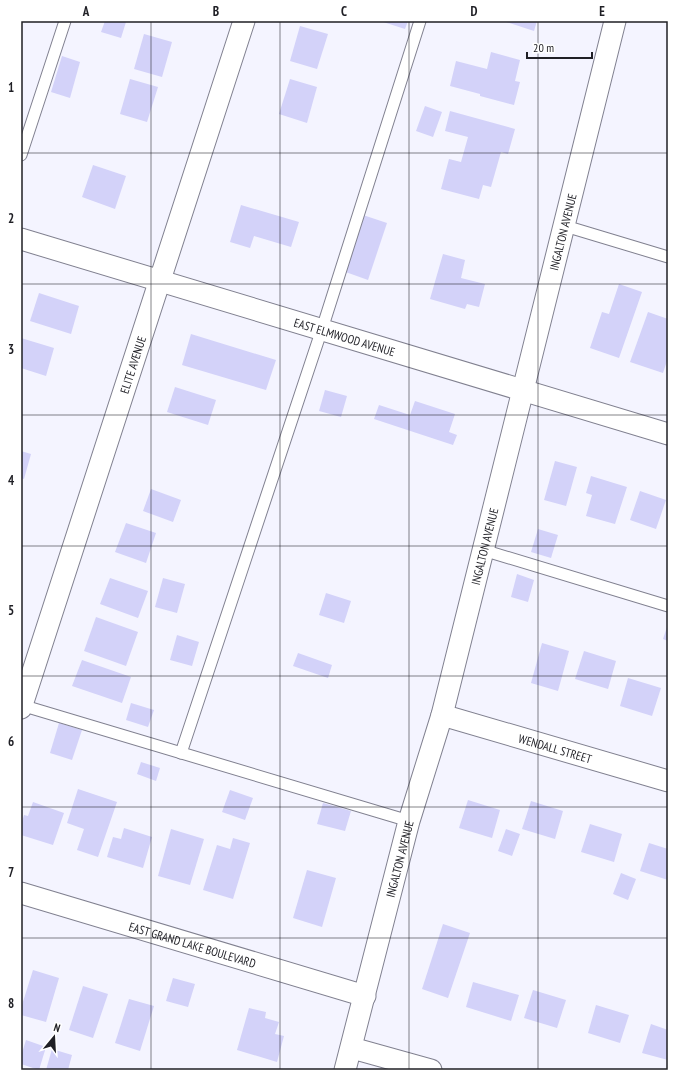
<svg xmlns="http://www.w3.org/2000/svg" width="689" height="1091" font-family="'PT Sans Narrow',sans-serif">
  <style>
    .building { fill: #d3d2f9 }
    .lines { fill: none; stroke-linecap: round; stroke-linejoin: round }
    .service-casing { stroke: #818190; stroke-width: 13 }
    .minor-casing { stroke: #818190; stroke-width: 23 }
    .service { stroke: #fff; stroke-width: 11 }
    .minor { stroke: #fff; stroke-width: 21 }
    .grid { fill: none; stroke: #1f1f25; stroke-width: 1; stroke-opacity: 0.55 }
    .labels { text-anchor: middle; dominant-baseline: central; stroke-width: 3; stroke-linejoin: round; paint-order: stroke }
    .street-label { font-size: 12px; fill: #1f1f25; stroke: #fff }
    .neatline { fill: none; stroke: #1f1f25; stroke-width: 1.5 }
    .grid-label { font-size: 13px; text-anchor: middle; font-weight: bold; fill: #1f1f25 }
  </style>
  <rect width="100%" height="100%" fill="#f4f4ff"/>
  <g class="building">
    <polygon points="105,21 126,22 121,38 101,32"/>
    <polygon points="380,21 408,21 405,29"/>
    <polygon points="503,21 537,21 534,31"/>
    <polygon points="300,26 328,34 317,69 290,61"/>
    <polygon points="144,34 172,42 162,77 134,69"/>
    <polygon points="491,52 520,60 515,81 520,82 514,105 480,96 480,94 450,86 456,61 487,69"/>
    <polygon points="62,56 80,62 70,98 51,92"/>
    <polygon points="130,79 158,87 147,122 120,114"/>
    <polygon points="290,79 317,87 307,123 279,114"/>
    <polygon points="425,106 442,112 433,137 416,131"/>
    <polygon points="450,111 515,129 508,154 501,152 491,187 483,185 479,199 441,189 449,159 461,162 468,137 445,131"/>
    <polygon points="93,165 126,176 115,209 82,197"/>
    <polygon points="241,205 299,222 291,247 254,236 250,248 230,242"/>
    <polygon points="360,214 387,223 368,280 340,270"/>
    <polygon points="443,254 465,260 461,278 485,284 479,307 467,304 465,309 430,299"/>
    <polygon points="619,284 642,292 619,358 590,348 602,312 609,314"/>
    <polygon points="39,293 79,306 71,334 30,321"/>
    <polygon points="648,312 668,319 668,358 663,373 630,362"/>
    <polygon points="191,334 276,360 266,390 182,365"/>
    <polygon points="21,338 54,348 46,376 21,368"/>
    <polygon points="175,387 216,400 208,425 167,412"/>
    <polygon points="325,390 347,396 341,417 319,411"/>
    <polygon points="415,401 455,414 449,432 457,435 453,445 374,419 379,405 410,415"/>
    <polygon points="21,451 31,454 24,479 21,478"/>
    <polygon points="555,461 577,467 566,506 544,500"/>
    <polygon points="591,476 627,487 615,524 586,516 592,495 586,493"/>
    <polygon points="151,489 181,500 173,522 143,511"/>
    <polygon points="640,491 666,500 656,529 630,520"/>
    <polygon points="126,523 156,533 146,563 115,552"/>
    <polygon points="538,529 558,535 551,558 531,552"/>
    <polygon points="517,574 534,580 528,602 511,597"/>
    <polygon points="110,578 148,591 138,618 100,604"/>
    <polygon points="163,578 185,584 177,613 155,607"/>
    <polygon points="326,593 351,601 344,623 319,615"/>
    <polygon points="96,617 138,632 126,666 84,651"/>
    <polygon points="668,624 668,641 663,639"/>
    <polygon points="177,635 199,642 192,666 170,660"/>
    <polygon points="542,643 569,651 558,691 531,683"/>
    <polygon points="584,651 616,661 608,689 575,679"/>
    <polygon points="298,653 332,665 328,678 293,666"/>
    <polygon points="82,660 131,677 122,703 72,686"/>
    <polygon points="628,678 661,688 652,716 620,706"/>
    <polygon points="131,703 154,710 148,727 126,720"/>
    <polygon points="59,723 82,730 72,760 50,753"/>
    <polygon points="141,762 160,768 156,781 137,774"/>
    <polygon points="78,789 117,802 98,857 77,850 84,829 67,823"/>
    <polygon points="230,790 253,798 245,820 222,812"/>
    <polygon points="468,800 500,810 492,838 459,828"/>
    <polygon points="531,801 563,811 555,839 522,829"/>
    <polygon points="33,802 64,813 53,845 21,835 21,825 24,815 28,816"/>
    <polygon points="323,803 351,811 345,831 317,824"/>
    <polygon points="590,824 622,834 614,862 581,852"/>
    <polygon points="124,828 152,837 143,868 107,857 113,837 121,839"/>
    <polygon points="171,829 204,839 190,885 158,876"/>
    <polygon points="506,829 520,834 512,856 498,851"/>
    <polygon points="233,838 250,843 233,899 203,890 217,845 230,849"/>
    <polygon points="649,843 668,849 668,880 640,871"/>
    <polygon points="307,870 336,878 322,927 293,918"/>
    <polygon points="621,873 636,879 628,900 613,894"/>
    <polygon points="443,924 470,933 448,998 422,989"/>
    <polygon points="33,970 59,978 46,1022 21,1015 21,1008"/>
    <polygon points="173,978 195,984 188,1007 166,1001"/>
    <polygon points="473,982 519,995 511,1021 466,1007"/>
    <polygon points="83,986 108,994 93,1038 69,1030"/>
    <polygon points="533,990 566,1000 557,1028 524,1018"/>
    <polygon points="129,999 154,1006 140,1051 115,1043"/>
    <polygon points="596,1005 629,1015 620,1043 588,1033"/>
    <polygon points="249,1008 266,1012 265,1018 279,1022 275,1034 284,1036 277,1062 237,1050"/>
    <polygon points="651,1024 668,1030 668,1060 642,1053"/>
    <polygon points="26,1040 46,1047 39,1070 21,1064 21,1056"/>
    <polygon points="52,1049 72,1055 68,1070 46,1070"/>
  </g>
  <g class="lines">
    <defs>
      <g id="service">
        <polyline points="21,155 65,21"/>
        <polyline points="565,226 668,257"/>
        <polyline points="483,550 668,606"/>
        <polyline points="21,705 409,821"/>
        <polyline points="181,753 322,329 420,21"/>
      </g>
      <g id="minor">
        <path id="s1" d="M21,239L668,434"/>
        <path id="s2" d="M21,708L244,21"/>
        <path id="s3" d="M442,715L668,781"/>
        <path id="s4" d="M21,893L365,996"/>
        <polyline points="352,1048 431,1070"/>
        <path id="s5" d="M345,1070L409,821L442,715L615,21"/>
      </g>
    </defs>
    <use href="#service" class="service-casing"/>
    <use href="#minor" class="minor-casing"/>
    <use href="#service" class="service"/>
    <use href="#minor" class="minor"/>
  </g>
  <path class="grid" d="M151,21V1070M280,21V1070M409,21V1070M538,21V1070M21,153H668M21,284H668M21,415H668M21,546H668M21,676H668M21,807H668M21,938H668"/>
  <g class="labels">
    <g class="street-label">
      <text stroke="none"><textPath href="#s5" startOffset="866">INGALTON AVENUE</textPath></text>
      <text stroke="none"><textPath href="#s1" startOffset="338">EAST ELMWOOD AVENUE</textPath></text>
      <text stroke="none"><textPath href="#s2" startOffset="361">ELITE AVENUE</textPath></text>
      <text stroke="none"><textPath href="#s5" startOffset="542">INGALTON AVENUE</textPath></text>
      <text stroke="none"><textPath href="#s3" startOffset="118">WENDALL STREET</textPath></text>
      <text stroke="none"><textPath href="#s5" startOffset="218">INGALTON AVENUE</textPath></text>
      <text stroke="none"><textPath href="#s4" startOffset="179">EAST GRAND LAKE BOULEVARD</textPath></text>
    </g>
  </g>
  <rect width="689" height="1091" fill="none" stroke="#ffffff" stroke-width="44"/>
  <g transform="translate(54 1037) rotate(18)" stroke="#ffffff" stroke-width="3" paint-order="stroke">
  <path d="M0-3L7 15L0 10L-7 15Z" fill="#1f1f25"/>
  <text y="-6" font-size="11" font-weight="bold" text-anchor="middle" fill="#1f1f25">N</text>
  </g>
  <path d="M527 52v6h65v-6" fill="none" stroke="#1f1f25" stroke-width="2"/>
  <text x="533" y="52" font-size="12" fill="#1f1f25" stroke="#ffffff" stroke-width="3" paint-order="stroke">20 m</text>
  <rect x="22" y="22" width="645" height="1047" class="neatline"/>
  <g class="grid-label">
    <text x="86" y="16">A</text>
    <text x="216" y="16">B</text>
    <text x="344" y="16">C</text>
    <text x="474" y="16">D</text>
    <text x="602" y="16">E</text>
    <text x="11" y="92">1</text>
    <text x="11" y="223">2</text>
    <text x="11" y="354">3</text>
    <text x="11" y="485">4</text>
    <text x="11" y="615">5</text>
    <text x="11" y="746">6</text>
    <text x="11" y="877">7</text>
    <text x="11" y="1008">8</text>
  </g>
</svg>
